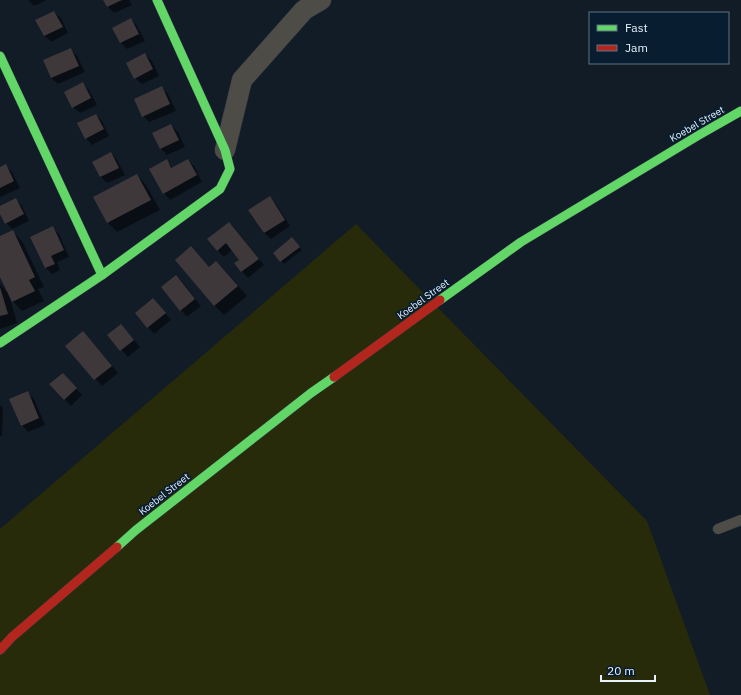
<svg xmlns="http://www.w3.org/2000/svg" width="741" height="695" font-family="'IBM Plex Sans',sans-serif">
  <style>
    .green { fill: #272b0a }
    .shadow { fill: #0007 }
    .building { fill: #3e383a }
    .lines { fill: none; stroke-linecap: round; stroke-linejoin: round }
    .lane-casing { stroke: #2c363f; stroke-width: 11 }
    .street-casing { stroke: #2c363f; stroke-width: 21 }
    .fast-casing { stroke: #2c363f; stroke-width: 10 }
    .jam-casing { stroke: #2c363f; stroke-width: 10 }
    .lane { stroke: #4e4c47; stroke-width: 10 }
    .street { stroke: #4e4c47; stroke-width: 20 }
    .fast { stroke: #63d668; stroke-width: 9 }
    .jam { stroke: #b3261e; stroke-width: 9 }
    .labels { text-anchor: middle; dominant-baseline: central; stroke-width: 3.5; stroke-linejoin: round; paint-order: stroke }
    .street-label { font-size: 10px; fill: #e7f2fc; stroke: #081d30 }
  </style>
  <rect width="100%" height="100%" fill="#111c27"/>
  <polygon class="green" points="356,224 647,521 710,695 0,695 0,529"/>
  <g class="shadow">
    <polygon points="28,0 47,0 34,6"/>
    <polygon points="104,0 129,0 132,5 114,13 108,7"/>
    <polygon points="54,12 61,18 68,33 51,42 44,35"/>
    <polygon points="131,19 137,26 145,41 127,49 121,43 113,28"/>
    <polygon points="70,49 77,56 85,72 58,84 51,78"/>
    <polygon points="145,54 152,61 159,76 142,84 135,78"/>
    <polygon points="83,84 89,90 97,105 80,113 73,107"/>
    <polygon points="162,88 168,94 176,111 149,122 143,116"/>
    <polygon points="96,115 102,121 109,136 92,145 86,138"/>
    <polygon points="171,125 178,132 185,147 167,155 161,149 154,134"/>
    <polygon points="111,153 117,160 125,175 107,183 101,177 93,162"/>
    <polygon points="187,160 194,166 202,182 170,200 164,193 166,161 173,168"/>
    <polygon points="5,165 12,172 20,188 0,197 0,168"/>
    <polygon points="137,175 146,185 160,210 117,232 108,223"/>
    <polygon points="270,198 276,204 290,226 271,239 264,233 250,210"/>
    <polygon points="15,199 22,206 29,221 12,229 6,223 0,212 0,207"/>
    <polygon points="229,223 235,229 264,265 248,278 235,264 240,260 232,250 224,257 217,250"/>
    <polygon points="52,227 59,234 69,257 57,262 60,270 52,274 46,268"/>
    <polygon points="12,231 22,241 44,287 38,289 44,301 22,311 10,298 17,323 0,329 0,284 8,293 0,274 0,237"/>
    <polygon points="295,242 302,250 284,264 274,253"/>
    <polygon points="176,260 210,268 216,262 226,272 247,296 224,315 215,306"/>
    <polygon points="176,276 183,283 201,306 187,317 181,310"/>
    <polygon points="153,299 171,320 154,334 148,327"/>
    <polygon points="121,325 140,347 128,357 108,335"/>
    <polygon points="89,339 118,373 102,386 67,346"/>
    <polygon points="69,381 82,395 71,406 51,385"/>
    <polygon points="27,392 34,399 45,425 28,432 22,425"/>
    <polygon points="0,405 3,408 2,436 0,436"/>
  </g>
  <g class="building">
    <polygon points="103,0 122,0 107,7"/>
    <polygon points="54,11 63,27 44,36 35,20"/>
    <polygon points="131,18 139,34 120,43 112,28"/>
    <polygon points="71,48 79,66 51,78 43,60"/>
    <polygon points="145,53 153,69 134,79 126,63"/>
    <polygon points="83,82 91,98 72,108 64,92"/>
    <polygon points="162,86 170,104 142,117 134,99"/>
    <polygon points="96,114 104,129 85,139 77,123"/>
    <polygon points="171,124 179,140 160,149 152,133"/>
    <polygon points="111,152 119,168 100,177 92,162"/>
    <polygon points="167,159 171,168 188,159 197,175 163,194 149,169"/>
    <polygon points="6,164 14,181 0,188 0,167"/>
    <polygon points="137,174 151,200 107,223 93,197"/>
    <polygon points="270,196 285,220 264,233 248,210"/>
    <polygon points="16,198 24,214 5,224 0,214 0,206"/>
    <polygon points="229,222 259,259 241,272 234,263 239,260 226,243 217,251 207,239"/>
    <polygon points="53,226 64,250 51,256 55,264 45,268 30,237"/>
    <polygon points="13,230 35,277 29,280 35,291 12,302 0,277 0,236"/>
    <polygon points="292,237 300,247 280,262 273,253"/>
    <polygon points="191,246 209,267 216,261 238,286 214,306 175,260"/>
    <polygon points="176,275 195,299 180,311 161,287"/>
    <polygon points="0,287 8,314 0,316"/>
    <polygon points="153,298 166,313 147,328 135,313"/>
    <polygon points="121,324 134,340 120,351 107,335"/>
    <polygon points="83,331 112,366 94,380 65,346"/>
    <polygon points="63,373 77,388 64,400 49,384"/>
    <polygon points="28,391 39,418 21,426 9,399"/>
  </g>
  <g class="lines">
    <defs>
      <polyline id="lane" points="718,529 741,520"/>
      <polyline id="street" points="225,150 242,80 304,10 321,0"/>
      <g id="fast">
        <polyline points="0,56 102,275"/>
        <polyline points="440,300 521,242 699,135 741,111"/>
        <polyline points="0,343 102,275 220,189 230,169 225,150 157,0"/>
        <polyline points="117,547 136,530 311,393 334,377"/>
      </g>
      <g id="jam">
        <polyline points="334,377 440,300"/>
        <polyline points="0,650 12,637 117,547"/>
      </g>
    </defs>
    <use href="#lane" class="lane-casing"/>
    <use href="#street" class="street-casing"/>
    <use href="#fast" class="fast-casing"/>
    <use href="#jam" class="jam-casing"/>
    <use href="#lane" class="lane"/>
    <use href="#street" class="street"/>
    <use href="#fast" class="fast"/>
    <use href="#jam" class="jam"/>
  </g>
  <g class="labels">
    <g class="street-label">
      <text transform="translate(697 124) rotate(-30)">Koebel Street</text>
      <text transform="translate(423 299) rotate(-36)">Koebel Street</text>
      <text transform="translate(164 494) rotate(-38)">Koebel Street</text>
    </g>
  </g>
  <rect x="589" y="12" width="140" height="52" fill="#081d30" stroke="#617282"/>
  <rect x="597" y="25" width="20" height="6" fill="#63d668" stroke="#617282"/>
  <text x="625" y="32" font-size="12" fill="#e7f2fc">Fast</text>
  <rect x="597" y="45" width="20" height="6" fill="#b3261e" stroke="#617282"/>
  <text x="625" y="52" font-size="12" fill="#e7f2fc">Jam</text>
  <path d="M601 675v6h54v-6" fill="none" stroke="#e7f2fc" stroke-width="2"/>
  <text x="607" y="675" font-size="12" fill="#e7f2fc" stroke="#081d30" stroke-width="3" paint-order="stroke">20 m</text>
</svg>
